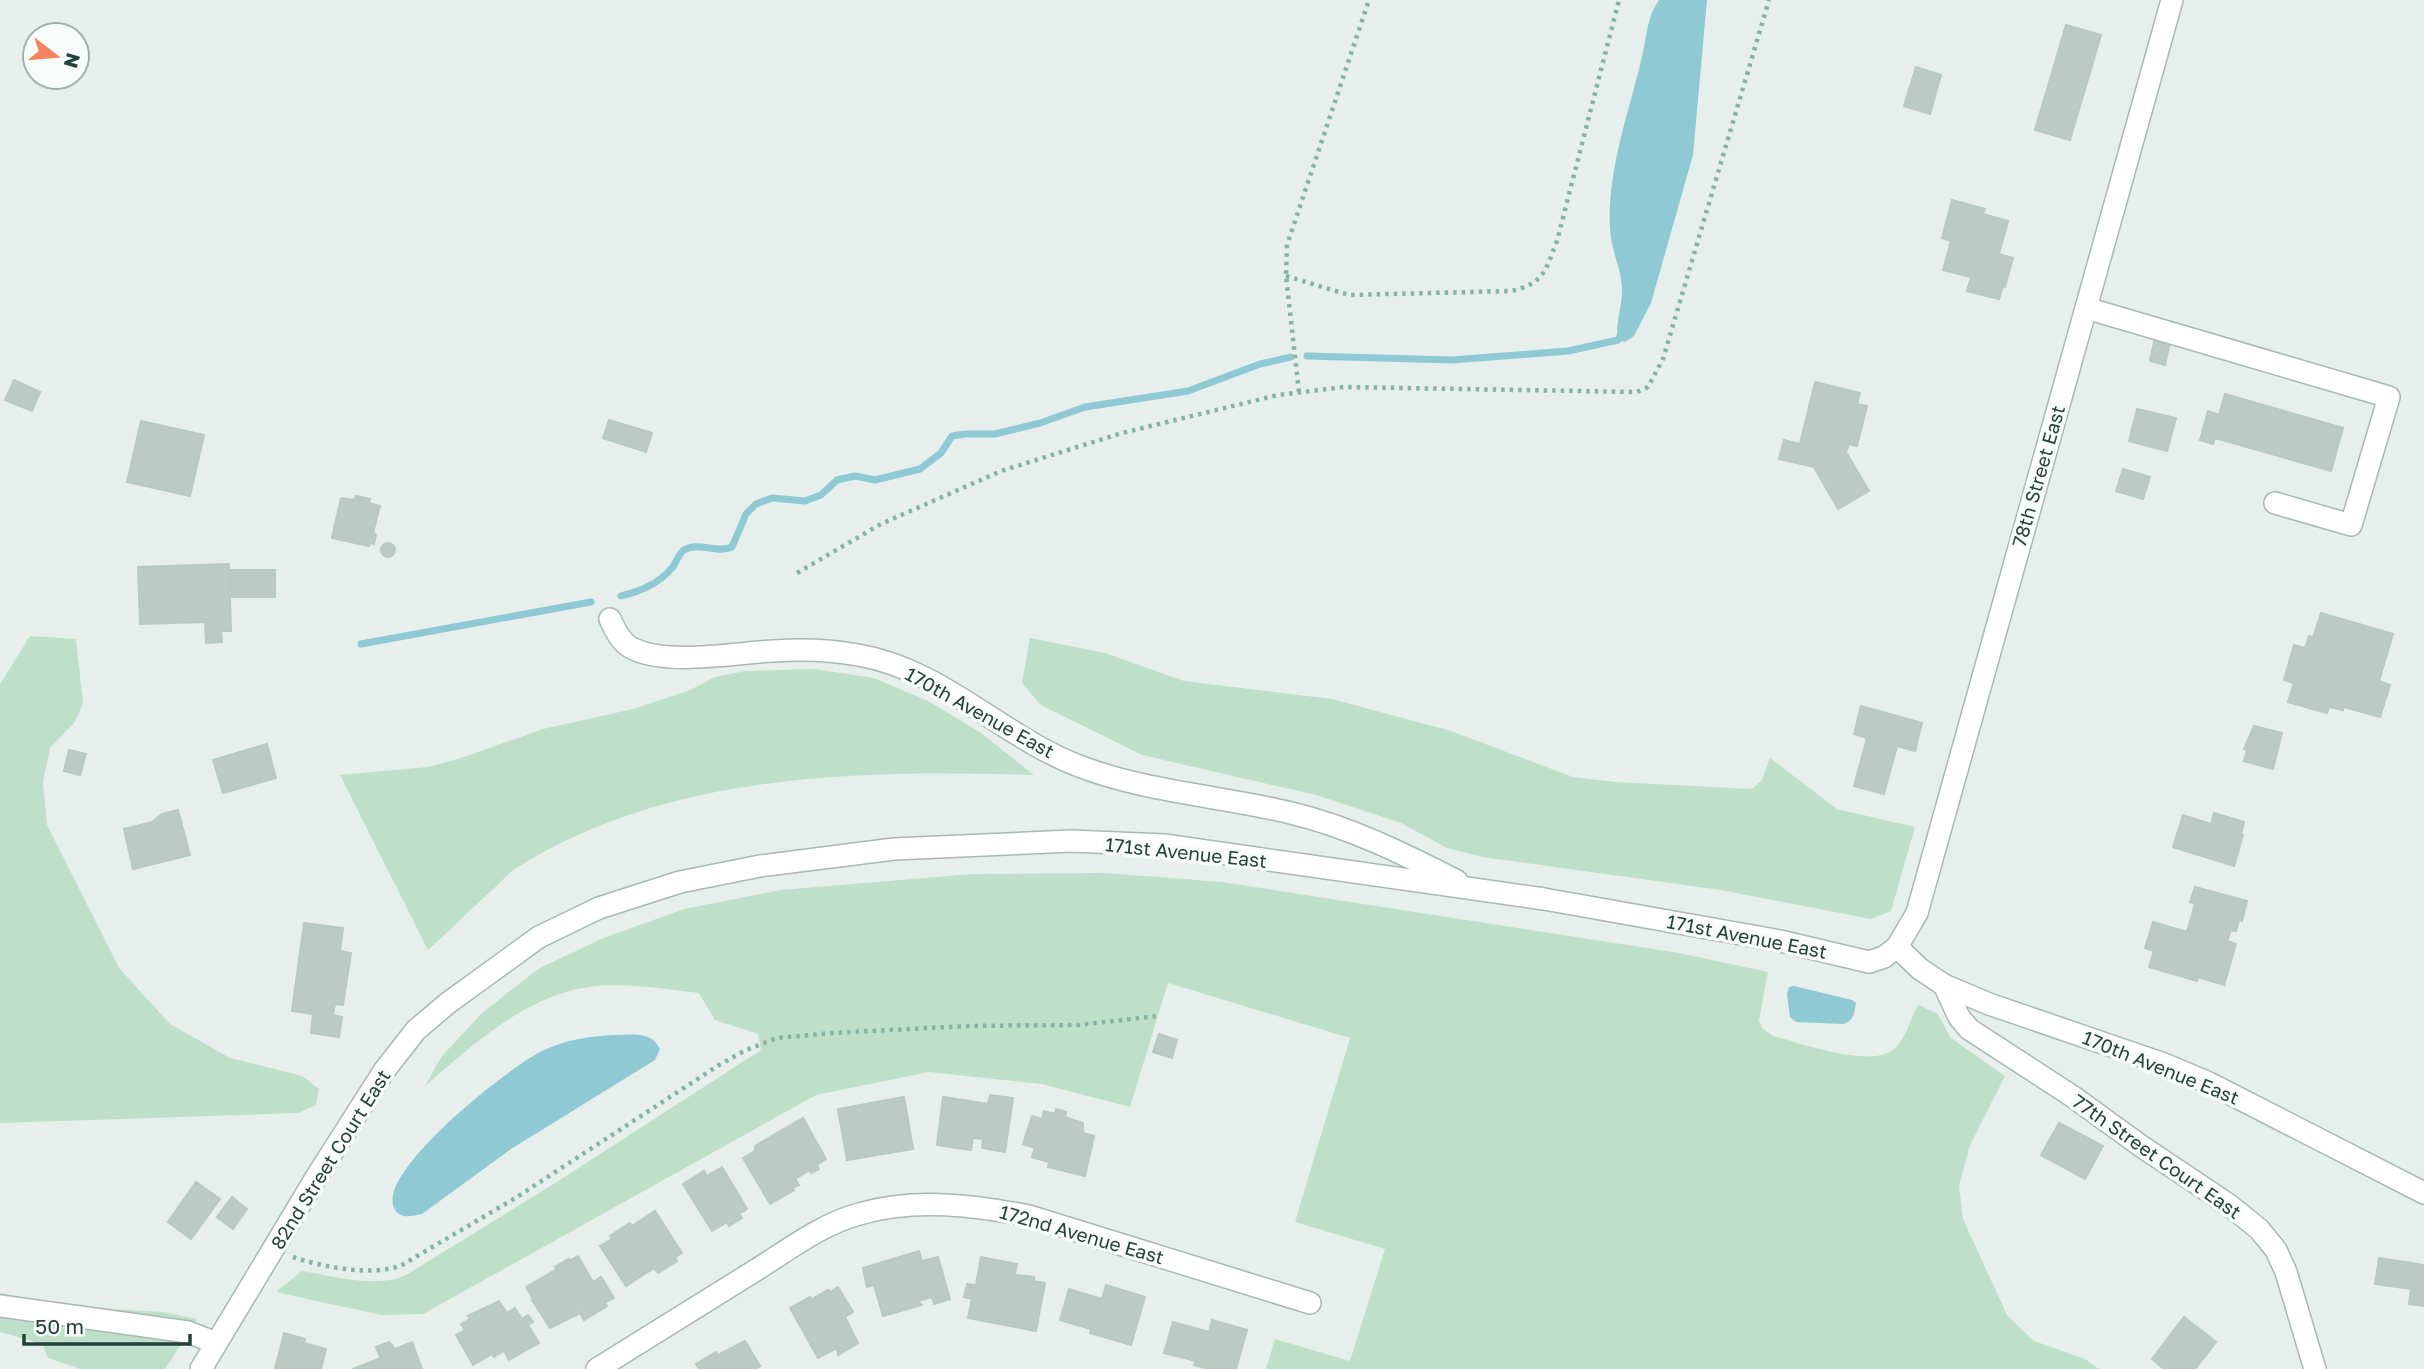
<svg xmlns="http://www.w3.org/2000/svg" width="2424" height="1369" font-family="'Golos Text',sans-serif">
  <style>
    .green { fill: #bfe0c8 }
    .water { fill: #8ec9d4 }
    .lines { fill: none; stroke-linecap: round; stroke-linejoin: round }
    .stream { stroke: #8ec9d4; stroke-width: 7 }
    .building { fill: #bbcac4; stroke: #b8c9c2; stroke-width: 2 }
    .minor-casing { stroke: #a8b8b2; stroke-width: 24 }
    .path { stroke: #86b3a5; stroke-width: 4.5; stroke-dasharray: 3.5 5; stroke-linecap: butt }
    .minor { stroke: #fff; stroke-width: 21 }
    .labels { text-anchor: middle; dominant-baseline: central; stroke-width: 7; stroke-linejoin: round; paint-order: stroke }
    .street-label { font-size: 19px; fill: #24423a; stroke: #f7fbf9 }
  </style>
  <rect width="100%" height="100%" fill="#e6efeb"/>
  <g class="green">
    <polygon points="30,636 76,639 83,703 75,722 50,748 43,782 47,825 119,968 170,1024 230,1058 302,1076 319,1089 316,1105 298,1113 0,1123 0,684"/>
    <polygon points="1030,638 1105,653 1184,681 1332,699 1451,731 1573,777 1615,782 1752,789 1762,780 1770,758 1837,809 1915,827 1891,911 1871,919 1721,890 1482,857 1447,848 1401,823 1316,795 1142,755 1041,705 1022,683"/>
    <path d="M814,669L874,678L930,702L981,733L1034,775C860,770 670,772 518,867C508,873 499,884 490,892C469,911 449,931 428,950L340,775L428,767L461,758L543,729L633,709L688,691L715,677L745,671Z"/>
    <path d="M1105,873L1222,882L1679,953L1768,972L1759,1020L1762,1028L1773,1036C1800,1043 1873,1070 1895,1048C1906,1038 1911,1018 1918,1005L1937,1013L1951,1038L2005,1076L1970,1145L1959,1186L1963,1219L2007,1315L2034,1341L2085,1359L2099,1369H1266L1275,1339L1350,1361L1385,1249L1295,1222L1350,1038L1168,983L1130,1107L1042,1084L929,1072L816,1095L423,1314L381,1315L276,1292L302,1271C335,1276 375,1289 406,1275L552,1185L761,1050L758,1034L715,1020L699,993C657,988 608,979 566,992C512,1008 467,1050 425,1086L442,1056L482,1013L538,969L601,939L684,909L781,890L973,874Z"/>
    <polygon points="0,1293 76,1307 163,1312 197,1319 165,1369 80,1369 48,1358 43,1345 39,1343 0,1332"/>
  </g>
  <g class="water">
    <path d="M1659,0H1707L1693,155L1651,303L1634,336L1625,342L1618,340C1615,323 1622,308 1622,292C1623,273 1611,250 1610,229C1607,172 1628,115 1641,61C1647,39 1646,18 1659,0Z"/>
    <path d="M1794,986L1852,1000L1856,1003C1854,1014 1854,1021 1843,1024L1796,1022L1790,1017L1787,994L1789,987Z"/>
    <path d="M615,1035C633,1035 651,1031 660,1049L655,1060L511,1149L422,1214C412,1216 400,1220 394,1208C377,1170 511,1066 542,1051C565,1040 590,1036 615,1035Z"/>
  </g>
  <g class="lines">
    <g class="stream">
      <polyline points="1307,356 1452,360 1568,351 1618,340 1622,332"/>
      <path d="M621,596C641,591 658,584 672,568C676,563 679,553 684,550C700,541 717,554 732,547L746,514L756,504L772,498L805,501L821,495L837,480L855,476L875,480L920,469L941,453L952,436L965,434H995L1040,423L1085,407L1188,391L1260,364L1291,357"/>
      <polyline points="361,644 591,602"/>
    </g>
  </g>
  <g class="building">
    <polygon points="2066,25 2101,35 2070,140 2035,130"/>
    <polygon points="1916,67 1941,75 1930,114 1904,106"/>
    <polygon points="1952,200 1985,209 1983,214 2008,221 1999,254 2013,258 2005,287 2003,286 1999,299 1967,291 1971,277 1943,270 1951,241 1942,238"/>
    <polygon points="2155,338 2170,342 2165,365 2150,361"/>
    <polygon points="14,380 40,392 32,411 5,400"/>
    <polygon points="1815,382 1860,393 1857,404 1867,406 1857,446 1849,444 1846,452 1869,491 1838,509 1814,467 1779,459 1784,440 1800,444"/>
    <polygon points="2225,394 2343,428 2331,471 2215,438 2213,444 2200,440 2208,411 2219,415"/>
    <polygon points="2137,409 2176,418 2167,451 2129,441"/>
    <polygon points="609,420 652,433 646,452 603,438"/>
    <polygon points="141,421 204,435 190,496 127,482"/>
    <polygon points="2123,469 2150,477 2143,499 2116,491"/>
    <polygon points="356,496 370,499 369,503 380,506 373,533 376,535 374,544 370,543 369,546 332,538 341,498 355,500"/>
    <circle cx="388" cy="550" r="7"/>
    <polygon points="229,564 231,631 221,631 222,642 206,643 205,622 140,624 138,567"/>
    <rect x="231" y="570" width="44" height="27"/>
    <polygon points="2321,613 2393,634 2379,681 2390,685 2380,717 2344,707 2343,710 2329,707 2327,713 2288,702 2294,683 2284,680 2294,645 2305,648 2309,636 2313,638"/>
    <polygon points="1861,706 1922,723 1915,751 1897,746 1884,794 1854,786 1867,738 1854,734"/>
    <polygon points="2254,726 2282,733 2273,769 2244,761 2247,750 2244,749"/>
    <polygon points="267,744 276,778 223,793 213,760"/>
    <polygon points="69,750 86,754 80,775 64,771"/>
    <polygon points="178,810 190,855 133,869 124,829 152,822 162,814"/>
    <polygon points="2214,813 2244,822 2241,834 2243,835 2234,866 2173,847 2183,815 2211,824"/>
    <polygon points="2195,887 2247,901 2242,921 2239,920 2236,931 2231,930 2227,941 2236,944 2224,985 2198,977 2197,981 2149,967 2154,951 2145,948 2153,922 2187,932 2195,904 2190,902"/>
    <polygon points="304,923 343,928 340,951 351,953 343,1005 335,1004 333,1015 342,1017 339,1037 311,1033 313,1014 292,1011"/>
    <polygon points="1159,1034 1177,1040 1172,1058 1153,1052"/>
    <polygon points="990,1095 1013,1098 1005,1152 982,1148 983,1139 973,1138 971,1150 937,1145 943,1097 988,1104"/>
    <polygon points="904,1097 913,1149 847,1160 838,1109"/>
    <polygon points="1056,1109 1066,1112 1065,1117 1083,1123 1083,1133 1094,1136 1085,1176 1048,1167 1049,1162 1032,1157 1035,1148 1023,1144 1032,1116 1042,1119 1044,1111 1055,1114"/>
    <polygon points="803,1118 826,1159 817,1165 819,1169 811,1173 810,1170 795,1179 799,1185 793,1188 794,1190 770,1204 743,1158 755,1151 755,1146"/>
    <polygon points="2059,1123 2103,1146 2085,1179 2041,1155"/>
    <polygon points="722,1167 747,1209 739,1214 742,1218 729,1226 727,1222 712,1231 683,1184 704,1171 707,1176"/>
    <polygon points="196,1182 220,1199 191,1239 168,1222"/>
    <polygon points="232,1197 247,1209 233,1229 217,1217"/>
    <polygon points="655,1211 682,1253 675,1257 677,1261 658,1273 654,1268 626,1286 600,1246 612,1239 610,1236 630,1223 632,1226"/>
    <polygon points="919,1251 922,1261 938,1257 950,1299 934,1304 932,1297 918,1301 922,1305 883,1316 874,1285 867,1287 863,1268"/>
    <polygon points="578,1256 593,1282 601,1277 614,1298 605,1303 607,1306 584,1320 575,1304 573,1305 578,1314 550,1328 532,1300 533,1299 526,1287 557,1269 555,1267 568,1259 571,1260"/>
    <polygon points="981,1257 1017,1264 1015,1275 1034,1277 1034,1281 1045,1283 1036,1331 968,1318 972,1299 964,1297 967,1284 976,1285"/>
    <polygon points="2379,1258 2424,1265 2424,1306 2409,1304 2411,1289 2375,1284"/>
    <polygon points="1106,1285 1145,1297 1131,1345 1090,1333 1091,1329 1060,1320 1069,1289 1102,1299"/>
    <polygon points="838,1287 853,1312 845,1317 858,1343 838,1355 837,1348 818,1358 790,1308 810,1297 812,1299 828,1290 830,1292"/>
    <polygon points="499,1301 507,1313 515,1308 522,1319 528,1315 533,1322 528,1325 539,1343 509,1360 504,1351 494,1357 492,1354 473,1365 456,1335 465,1330 461,1324 470,1319 468,1316"/>
    <polygon points="2184,1317 2216,1342 2195,1369 2164,1369 2152,1359"/>
    <polygon points="1212,1320 1247,1330 1236,1369 1208,1369 1194,1365 1196,1361 1164,1353 1173,1322 1209,1332"/>
    <polygon points="284,1333 305,1339 304,1343 326,1349 321,1369 275,1369"/>
    <polygon points="745,1341 760,1366 756,1369 699,1369 696,1364 716,1352 718,1355"/>
    <polygon points="389,1342 395,1349 412,1342 422,1369 353,1369 381,1358 376,1347"/>
  </g>
  <g class="lines">
    <defs>
      <g id="minor">
        <polyline points="2086,308 2389,397 2351,525 2275,503"/>
        <path d="M610,619C616,632 622,645 636,650C671,665 735,653 773,651C801,649 831,650 858,655C942,669 1001,736 1079,766C1146,792 1221,796 1291,813C1350,827 1404,854 1457,881"/>
        <polyline points="1897,947 1920,969 1944,985 1989,1004 2164,1064 2209,1083 2424,1193"/>
        <polyline points="1944,985 1959,1017 1969,1029 2072,1096 2141,1146 2229,1205 2259,1229 2276,1250 2286,1272 2315,1369"/>
        <polyline points="0,1306 188,1332 216,1343"/>
        <polyline points="201,1369 317,1176 384,1071 416,1030 448,1003 539,937 599,908 680,882 760,866 894,849 1071,841 1164,845 1544,899 1780,941 1869,962 1884,957 1897,947 1917,913 2172,0"/>
        <path d="M597,1369C650,1336 703,1303 756,1270C788,1250 822,1224 859,1214C915,1198 973,1205 1029,1216L1310,1303"/>
      </g>
    </defs>
    <use href="#minor" class="minor-casing"/>
    <g class="path">
      <path d="M1286,276L1349,295L1511,291C1545,283 1545,271 1557,241L1619,0"/>
      <polyline points="1299,392 1286,276 1287,245 1369,0"/>
      <polyline points="797,573 881,524 1001,471 1122,433 1278,395 1344,387 1637,392 1648,387 1663,359 1769,0"/>
      <path d="M293,1257C322,1267 373,1277 402,1265L517,1197L719,1065L746,1050L777,1038L833,1033L966,1026L1078,1025L1158,1016"/>
    </g>
    <use href="#minor" class="minor"/>
  </g>
  <g class="labels">
    <g class="street-label">
      <text transform="translate(2038 476) rotate(-74)">78th Street East</text>
      <text transform="translate(980 712) rotate(29)">170th Avenue East</text>
      <text transform="translate(1186 852) rotate(6)">171st Avenue East</text>
      <text transform="translate(1747 936) rotate(11)">171st Avenue East</text>
      <text transform="translate(2161 1067) rotate(22)">170th Avenue East</text>
      <text transform="translate(2157 1156) rotate(35)">77th Street Court East</text>
      <text transform="translate(330 1159) rotate(-58)">82nd Street Court East</text>
      <text transform="translate(1082 1234) rotate(16)">172nd Avenue East</text>
    </g>
  </g>
  <g transform="translate(56 56) rotate(106)"><circle r="33" fill="#f7fbf9" stroke="#a3b1ad" stroke-width="2"/>
  <path d="M0-5L12 26L0 18L-12 26Z" fill="#f4845f"/>
  <text y="-10" font-size="19" font-weight="bold" text-anchor="middle" fill="#24423a">N</text>
  </g>
  <path d="M24 1334v10h166v-10" fill="none" stroke="#24423a" stroke-width="3.5"/>
  <text x="35" y="1334" font-size="21" fill="#24423a" stroke="#f7fbf9" stroke-width="5" paint-order="stroke">50 m</text>
</svg>
